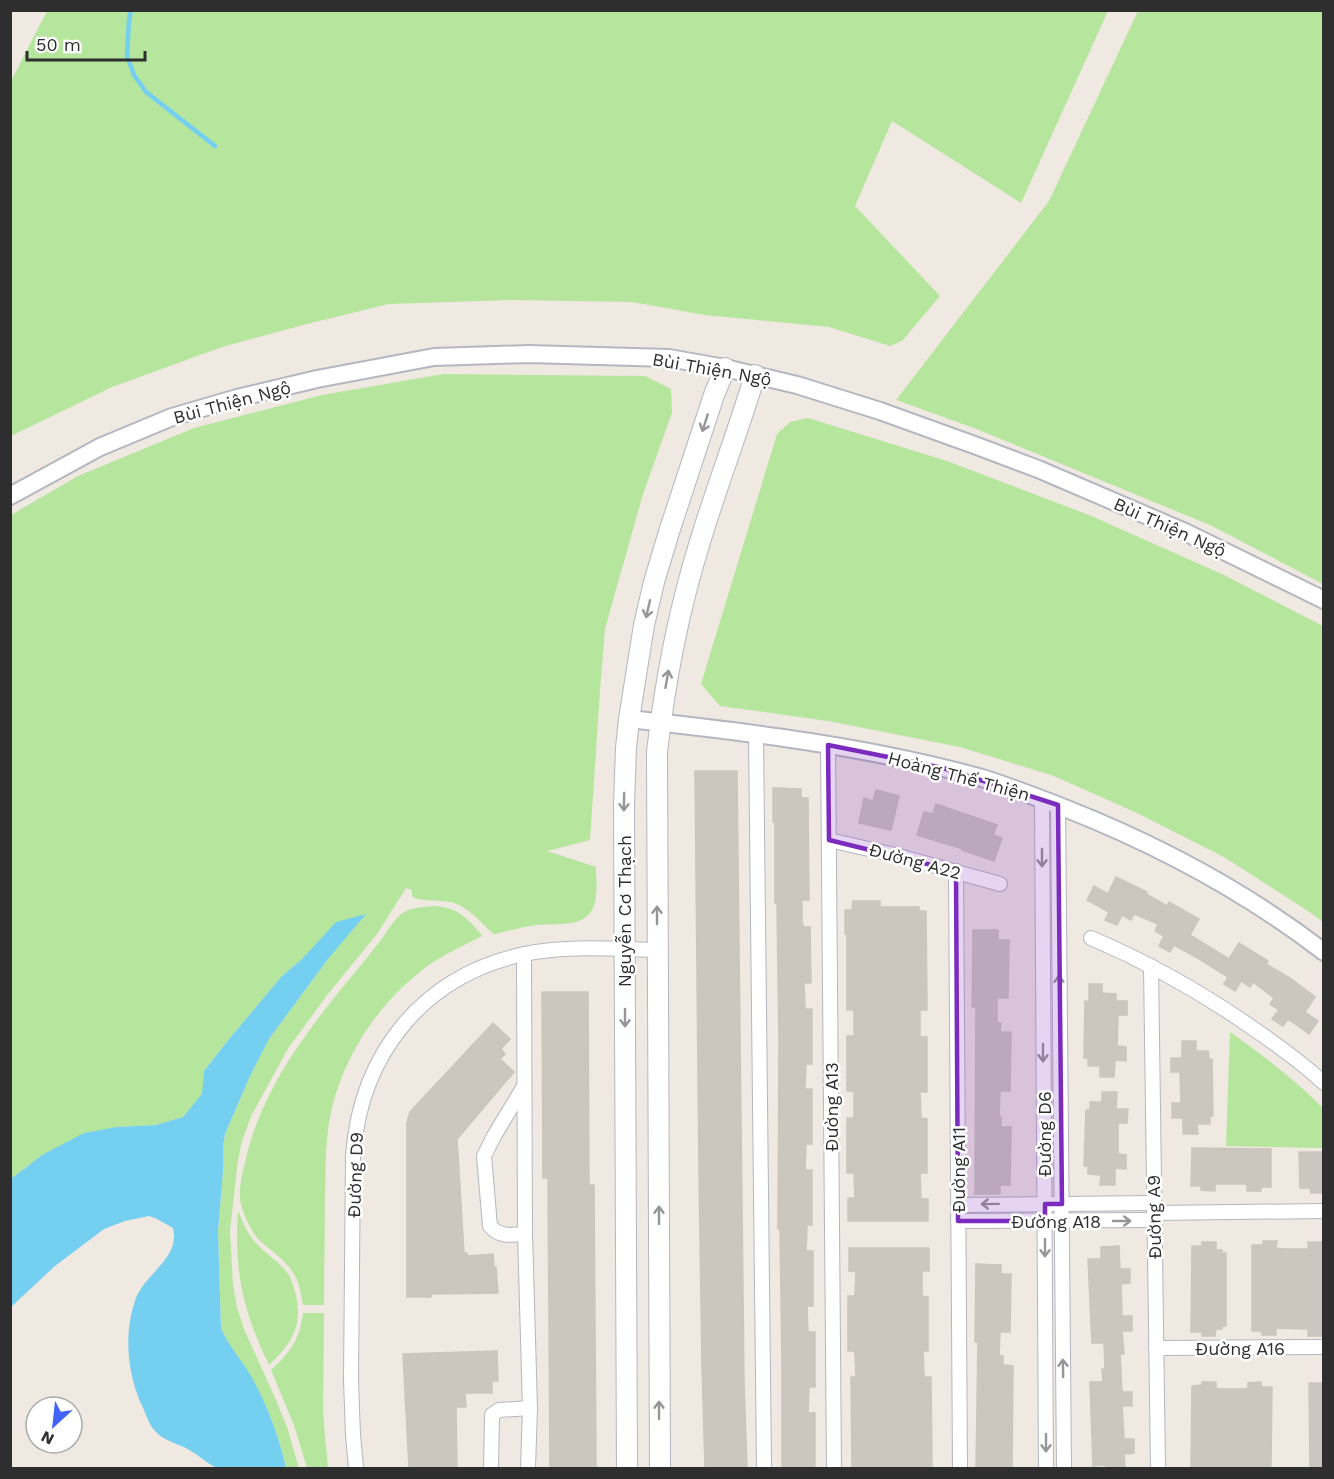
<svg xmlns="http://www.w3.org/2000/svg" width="1334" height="1479" font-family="'Work Sans',sans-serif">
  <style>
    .green { fill: #b6e59e }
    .water { fill: #75cff0 }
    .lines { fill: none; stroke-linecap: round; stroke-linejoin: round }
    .stream { stroke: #75cff0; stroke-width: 4.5 }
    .building { fill: #cbc7bf; stroke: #cbc5ba; stroke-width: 1.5 }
    .minor-casing { stroke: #b4b7c1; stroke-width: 16 }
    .tertiary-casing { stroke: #b4b7c1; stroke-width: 20 }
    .secondary-casing { stroke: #b4b7c1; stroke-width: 22 }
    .minor { stroke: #fff; stroke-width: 14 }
    .tertiary { stroke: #fff; stroke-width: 16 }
    .secondary { stroke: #fff; stroke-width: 20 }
    .oneway { stroke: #969696 }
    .marked { fill: #7b2cbf; fill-opacity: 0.2; stroke: #7b2cbf; stroke-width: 4.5; stroke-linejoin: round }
    .labels { text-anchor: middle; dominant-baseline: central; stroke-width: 5; stroke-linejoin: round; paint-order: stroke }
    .street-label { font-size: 18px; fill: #2e2e2e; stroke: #fff }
  </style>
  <rect width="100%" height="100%" fill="#efe9e1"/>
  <g class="green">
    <polygon points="47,11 47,10 1108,11 1021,203 892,121 855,206 940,296 902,341 890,346 829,327 705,315 632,302 513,300 389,304 307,324 222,347 112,387 11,436 11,81"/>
    <polygon points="1138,11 1323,11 1323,584 1210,525 974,428 896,400 1049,201"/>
    <path d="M443,374L645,376L671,389L672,413L643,494L605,629L600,691L590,840L547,851L596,867C596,879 598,894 594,905C587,929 556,923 536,925C522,927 508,931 495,934L492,933C481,922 469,908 454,903C442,899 421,903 412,896V890L406,888L377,934L328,994L289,1047L252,1114L242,1141L238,1160L230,1231L233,1284L237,1308L244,1329L276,1400L287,1427L299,1468H286C281,1446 274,1422 263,1402C250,1377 232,1354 221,1328L218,1231L223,1171V1147L225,1134L250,1076L269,1039L328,959L365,914L303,958L281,977L225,1044L204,1071L203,1094L183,1117L156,1125L117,1127L42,1155L11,1179V515L78,476L194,428L322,395Z"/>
    <polygon points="808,418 947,461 1089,515 1224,575 1323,626 1323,922 1308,911 1224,857 1137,813 1054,776 960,747 828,721 720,706 701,684 777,434 790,422"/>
    <path d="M435,906C459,908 467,918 482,935V936C465,945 449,952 433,962C380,999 340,1058 329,1123C325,1147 326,1171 325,1196C325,1232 324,1269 324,1305H303C301,1293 299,1281 292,1271C283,1258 270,1250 259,1240C250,1230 242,1212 240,1199C239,1187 242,1174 245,1163C262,1083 316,1019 367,958C371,952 376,946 381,940C388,930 394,919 404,912C413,907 425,907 435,906Z"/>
    <path d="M1230,1032C1264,1056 1294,1079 1323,1108V1148L1226,1146Z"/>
    <path d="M238,1211C244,1224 248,1236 259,1246C267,1255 278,1261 286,1271C291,1277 293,1285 295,1292C304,1324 292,1344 269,1365C243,1311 234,1272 238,1211Z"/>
    <path d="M303,1313H324L323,1413L328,1468H307L294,1425L271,1370C290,1353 300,1339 303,1313Z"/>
  </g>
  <path class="water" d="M366,914L328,959L269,1039L250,1076L225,1134L223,1147V1171L218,1231L221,1328C229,1347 241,1359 251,1376C267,1405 279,1436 286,1468C269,1469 253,1468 236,1468C230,1468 223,1470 217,1468C213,1467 196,1454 191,1451C180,1444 167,1442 158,1434C151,1428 147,1418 144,1410C127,1376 123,1334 136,1298C145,1274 181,1257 173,1228L157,1219L149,1216L125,1221L104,1229L55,1266L11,1307V1179L42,1155L84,1133L117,1127L156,1125L183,1117L202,1094L204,1071L225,1044L281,977L303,958L336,922Z"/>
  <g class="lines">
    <polyline class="stream" points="131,10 129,20 127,56 134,75 146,92 215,146"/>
  </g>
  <g class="building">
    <polygon points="695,771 737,771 744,1382 747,1468 705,1468 702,1366 699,1172"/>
    <polygon points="773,788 801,789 801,798 808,798 809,900 802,900 802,924 803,924 803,927 810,927 811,983 804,983 805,1009 812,1009 812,1064 806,1064 805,1089 812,1089 812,1144 806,1144 805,1170 812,1170 812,1225 807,1225 806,1251 813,1251 813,1306 807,1306 808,1332 815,1332 815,1387 809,1387 808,1413 815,1413 815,1468 782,1468 782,1364 780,1229 778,1229 779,1041 777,903 775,903 775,822 773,822"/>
    <polygon points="876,790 899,796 891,830 859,823 864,798 873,801"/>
    <polygon points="936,804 997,825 993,835 1002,838 994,861 962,850 963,849 917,835 924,812 933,814"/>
    <polygon points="1116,877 1147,892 1146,894 1167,906 1169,902 1199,919 1190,935 1229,959 1239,943 1268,961 1266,964 1290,978 1315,997 1305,1012 1318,1021 1309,1034 1288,1019 1283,1026 1272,1019 1279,1010 1270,1004 1274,998 1253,982 1250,987 1241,981 1235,991 1224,984 1228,977 1196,957 1174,945 1170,952 1159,946 1164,936 1155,931 1158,924 1134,914 1131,920 1122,915 1117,925 1105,920 1109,912 1087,900 1094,886 1108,894"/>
    <polygon points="853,901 880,901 880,907 919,907 919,911 926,911 927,1010 920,1010 920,1037 927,1037 927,1092 920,1092 921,1118 927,1119 927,1173 920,1173 921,1199 928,1199 928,1221 848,1221 848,1198 855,1198 854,1173 847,1173 847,1118 854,1118 854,1091 847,1091 847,1036 854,1036 854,1010 847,1010 847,934 845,934 845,910 852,910"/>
    <polygon points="973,930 998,930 998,940 1009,940 1008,998 997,998 997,1023 1001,1023 1000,1032 1011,1032 1010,1091 1000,1091 999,1117 1001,1117 1001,1127 1011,1127 1010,1185 1000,1185 1000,1194 975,1194 976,1007 972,1007"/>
    <polygon points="1089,984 1102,984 1102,993 1116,994 1116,1001 1127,1001 1127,1015 1118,1015 1117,1046 1126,1047 1126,1061 1115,1060 1114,1077 1100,1077 1100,1066 1088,1066 1088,1058 1084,1058 1085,1001 1089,1002"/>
    <polygon points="542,992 588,992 589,1185 594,1185 596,1468 550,1468 548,1178 543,1178"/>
    <polygon points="493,1023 510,1039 501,1049 505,1054 500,1059 514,1072 457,1139 464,1253 467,1253 467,1256 493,1254 494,1268 496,1267 498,1293 431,1294 431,1297 407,1297 407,1122 410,1112"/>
    <polygon points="1182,1041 1196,1041 1196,1051 1208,1051 1209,1059 1212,1059 1213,1116 1210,1116 1210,1124 1197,1124 1198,1134 1183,1134 1183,1118 1172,1118 1172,1103 1181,1103 1180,1072 1171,1072 1171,1058 1182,1058"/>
    <polygon points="1102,1092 1117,1092 1116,1109 1128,1109 1127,1123 1118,1123 1118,1154 1126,1155 1126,1169 1115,1168 1115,1185 1100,1185 1101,1175 1088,1174 1088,1166 1084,1166 1086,1110 1090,1110 1090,1102 1102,1102"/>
    <polygon points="1192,1148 1271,1149 1271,1187 1261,1187 1261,1191 1247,1191 1247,1184 1215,1184 1215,1191 1201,1190 1201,1186 1191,1186"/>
    <polygon points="1299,1152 1323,1152 1323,1193 1311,1193 1310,1188 1300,1188"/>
    <polygon points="1263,1241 1277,1241 1276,1248 1283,1249 1308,1249 1308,1242 1322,1242 1323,1332 1322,1332 1322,1336 1308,1336 1308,1329 1276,1328 1276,1335 1262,1335 1262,1331 1252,1331 1252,1245 1263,1245"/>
    <polygon points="1202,1242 1216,1242 1216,1250 1222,1250 1222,1253 1226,1253 1226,1326 1222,1326 1222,1329 1216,1329 1215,1336 1202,1336 1202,1332 1191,1332 1192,1246 1202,1246"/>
    <polygon points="1119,1246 1120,1269 1130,1269 1130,1283 1121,1284 1122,1316 1132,1316 1132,1331 1122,1331 1124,1354 1120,1354 1122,1392 1132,1392 1132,1406 1122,1406 1124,1439 1134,1439 1134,1453 1124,1454 1125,1468 1106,1468 1106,1465 1093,1466 1090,1382 1103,1382 1102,1369 1105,1369 1104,1343 1092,1343 1088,1259 1101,1259 1101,1247"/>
    <polygon points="849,1248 929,1248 929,1271 922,1271 922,1296 928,1297 928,1351 923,1351 924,1377 931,1377 932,1468 852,1468 851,1377 856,1377 855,1351 848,1351 848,1296 855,1296 856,1271 849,1271"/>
    <polygon points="976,1264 1001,1265 1001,1274 1011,1274 1010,1332 1000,1332 999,1356 1003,1356 1003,1365 1013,1366 1012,1468 976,1468 978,1342 975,1342"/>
    <polygon points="497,1351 498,1381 492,1381 492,1393 465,1393 466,1407 456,1407 457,1468 409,1468 403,1354"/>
    <polygon points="1202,1382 1216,1382 1216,1389 1248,1389 1248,1383 1261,1382 1261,1387 1272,1387 1271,1468 1191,1468 1192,1386 1202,1385"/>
    <polygon points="1309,1383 1323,1383 1323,1468 1310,1468"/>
  </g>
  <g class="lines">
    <defs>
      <g id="minor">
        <polyline points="756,735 764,1468"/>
        <polyline points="828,745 834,1468"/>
        <polyline points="1042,799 1046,1468"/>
        <polyline points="1058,805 1064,1468"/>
        <polyline points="829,840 895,855 1000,884"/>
        <polyline points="956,871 960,1468"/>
        <path d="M1091,938C1147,962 1201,992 1251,1027C1276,1044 1301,1062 1324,1083"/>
        <polyline points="524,954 525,1234 530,1408 528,1468"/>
        <polyline points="1151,966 1158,1468"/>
        <path d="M523,1088L494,1136L484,1156L490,1226C499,1237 511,1235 525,1234"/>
        <polyline points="958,1205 1154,1203"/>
        <polyline points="1154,1213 1324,1211"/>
        <polyline points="958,1221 1154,1220"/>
        <polyline points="1156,1348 1324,1347"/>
        <path d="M356,1468L353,1435L351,1380L353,1155C361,1053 423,976 524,954C567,945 613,949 657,950"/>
        <polyline points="491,1468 492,1415 499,1410 530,1408"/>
      </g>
      <g id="tertiary">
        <polyline points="10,496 100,447 172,417 237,398 317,379 434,357 528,354 669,358 725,368 797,385 880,411 977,446 1038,469 1185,532 1324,600"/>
        <path d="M629,719C747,732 867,746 982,778C1011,787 1039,798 1067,809C1158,845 1246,892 1324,952"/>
      </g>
      <g id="secondary">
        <polyline points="627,1468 624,805 626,748 629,719 644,625 654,582 669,532 714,395 725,368"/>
        <path d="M660,1468L657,752C665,682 678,613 699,545C716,488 738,432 755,375"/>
      </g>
    </defs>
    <use href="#minor" class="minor-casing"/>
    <use href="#tertiary" class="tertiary-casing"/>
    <use href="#secondary" class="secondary-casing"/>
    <use href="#minor" class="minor"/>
    <use href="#tertiary" class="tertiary"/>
    <use href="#secondary" class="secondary"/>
  </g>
  <defs><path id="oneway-shaft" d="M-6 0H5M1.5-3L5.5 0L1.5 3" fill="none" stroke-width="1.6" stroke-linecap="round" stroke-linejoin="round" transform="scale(1.5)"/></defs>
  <g class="oneway">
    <use href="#oneway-shaft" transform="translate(705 423) rotate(108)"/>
    <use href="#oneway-shaft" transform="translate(648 609) rotate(103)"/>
    <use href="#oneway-shaft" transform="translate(667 679) rotate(-80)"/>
    <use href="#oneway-shaft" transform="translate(624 802) rotate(91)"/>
    <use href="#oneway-shaft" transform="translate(1042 858) rotate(90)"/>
    <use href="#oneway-shaft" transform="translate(657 915) rotate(-90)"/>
    <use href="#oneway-shaft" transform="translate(1059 984) rotate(-91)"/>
    <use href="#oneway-shaft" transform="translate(625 1018) rotate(90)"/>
    <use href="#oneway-shaft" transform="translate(1043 1053) rotate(90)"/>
    <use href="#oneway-shaft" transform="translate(990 1204) rotate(179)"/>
    <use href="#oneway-shaft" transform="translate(659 1215) rotate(-90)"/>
    <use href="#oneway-shaft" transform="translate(1122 1221)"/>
    <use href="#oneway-shaft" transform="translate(1045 1248) rotate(90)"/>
    <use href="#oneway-shaft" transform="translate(1063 1368) rotate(-91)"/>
    <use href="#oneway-shaft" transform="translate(659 1410) rotate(-90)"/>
    <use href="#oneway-shaft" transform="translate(1046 1443) rotate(90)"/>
  </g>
  <path class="marked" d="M828,745L943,768L1058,805L1062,1204H1045V1221H958L956,871L829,840Z"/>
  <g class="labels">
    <g class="street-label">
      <text transform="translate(712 369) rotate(10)">Bùi Thiện Ngộ</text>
      <text transform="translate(232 402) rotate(-15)">Bùi Thiện Ngộ</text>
      <text transform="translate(1170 527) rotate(24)">Bùi Thiện Ngộ</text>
      <text transform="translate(959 776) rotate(15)">Hoàng Thế Thiện</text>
      <text transform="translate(915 861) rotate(15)">Đường A22</text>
      <text transform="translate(624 911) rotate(-90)">Nguyễn Cơ Thạch</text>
      <text transform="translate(831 1107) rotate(-90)">Đường A13</text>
      <text transform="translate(1044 1134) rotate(-90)">Đường D6</text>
      <text transform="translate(958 1170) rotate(-90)">Đường A11</text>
      <text transform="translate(355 1175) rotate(-88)">Đường D9</text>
      <text transform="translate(1154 1217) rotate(-91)">Đường A9</text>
      <text x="1056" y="1221">Đường A18</text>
      <text x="1240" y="1348">Đường A16</text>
    </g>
  </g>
  <rect width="1334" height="1479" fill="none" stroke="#2e2e2e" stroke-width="24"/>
  <g transform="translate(54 1425) rotate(207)"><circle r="28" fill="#ffffff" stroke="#ababab" stroke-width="1.5"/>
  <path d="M0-4.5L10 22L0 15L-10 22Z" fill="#4264fb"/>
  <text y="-9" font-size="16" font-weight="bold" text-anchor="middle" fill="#2e2e2e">N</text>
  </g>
  <path d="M27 51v9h118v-9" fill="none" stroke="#2e2e2e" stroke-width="3"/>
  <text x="36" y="51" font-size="18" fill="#2e2e2e" stroke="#ffffff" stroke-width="4.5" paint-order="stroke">50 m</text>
</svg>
